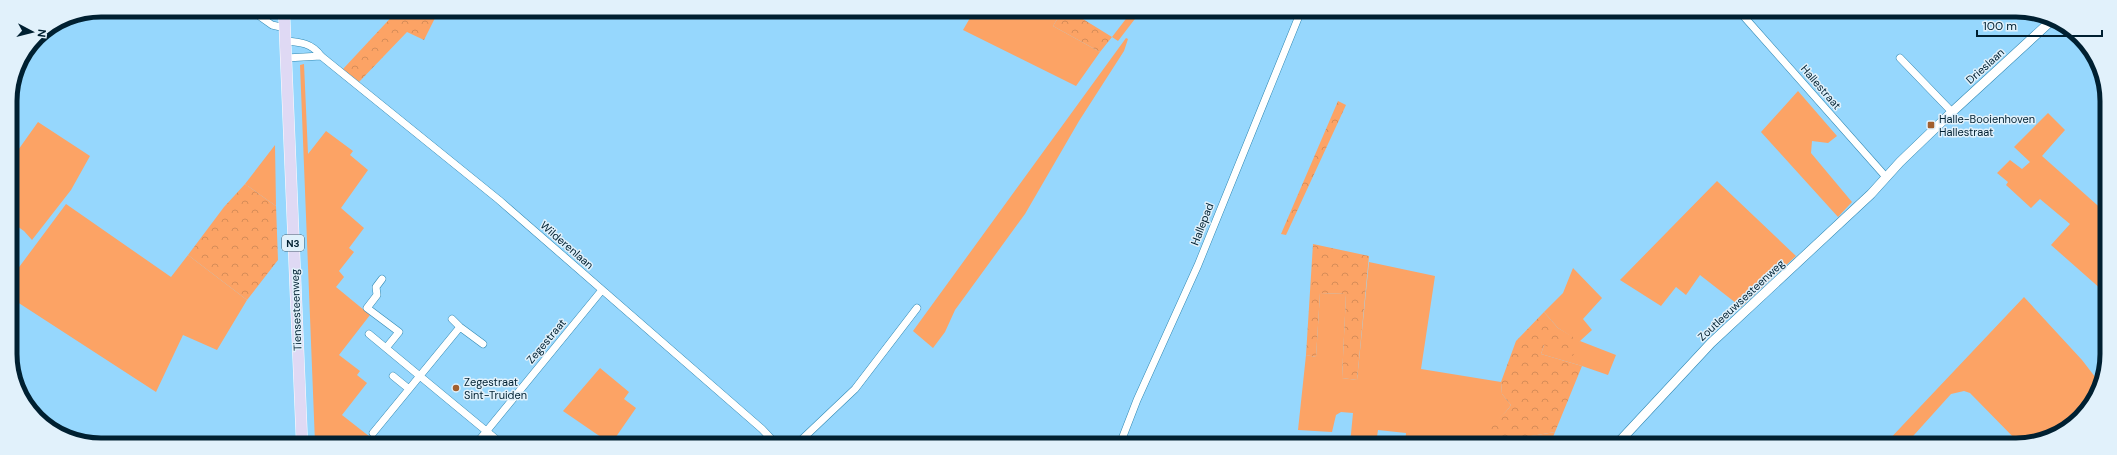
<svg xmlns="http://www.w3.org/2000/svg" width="2117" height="455" font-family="'DM Sans',sans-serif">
  <defs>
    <pattern id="forest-crowns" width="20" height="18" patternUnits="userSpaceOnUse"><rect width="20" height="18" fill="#fca365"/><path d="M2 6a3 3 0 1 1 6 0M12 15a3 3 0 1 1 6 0" fill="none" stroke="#d68c58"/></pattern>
  </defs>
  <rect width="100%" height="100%" fill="#96d7fd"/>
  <path fill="#fca365" d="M974,11H1062L1053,26L1100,52L1076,86L963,30Z
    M1132,11H1141L1118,41L1112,37Z
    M1126,38L1128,39L1124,51L1079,121L1025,214L955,310L945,332L933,348L913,331Z
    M304,64L308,154L326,131L353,151L350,155L368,170L341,208L364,228L349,248L354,252L339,271L344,277L336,287L370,315L339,355L360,371L357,375L367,383L342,415L379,444L315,443L300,65Z
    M1798,91L1837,136L1828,143L1812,141L1811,153L1852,202L1838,217L1761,132Z
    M2048,113L2065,130L2042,156L2105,212V287L2102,290L2051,245L2070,224L2040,199L2031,208L2006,185L2008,182L1997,173L2010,160L2022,169L2030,162L2014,147Z
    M38,122L90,156L71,190L32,240L24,231L11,222V160Z
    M275,145L276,206L245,184Z
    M1717,181L1796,256L1741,307L1700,275L1686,295L1676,287L1661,306L1620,280Z
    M66,204L171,277L188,255L247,300L217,350L183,335L156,392L11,298V278Z
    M1369,262L1435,276L1421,369L1501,382L1502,394L1511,405C1501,420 1488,423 1489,444H1405L1406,433L1378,430L1376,444H1350L1353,413L1341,412L1336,415L1332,432L1298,430L1306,355L1316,357L1320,293L1346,294L1342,378L1357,380Z
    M1573,268L1602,298L1583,319L1592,330L1580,341L1616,355L1608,375L1582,366L1541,354L1544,345L1580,342L1558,328L1544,312L1563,293Z
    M2024,297L2082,360L2099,382L2076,422L2021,445L1970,393L1964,391L1951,394L1905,445H1884Z
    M600,368L629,392L624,399L636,408L611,444L563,411Z
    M1555,432L1550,444H1528L1531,436Z"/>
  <path fill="url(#forest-crowns)" d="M398,10H439L424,40L407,32L359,82L343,69Z
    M1062,11H1070L1112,37L1100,52L1053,26Z
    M1338,101L1346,105L1286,235L1281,234Z
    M245,184L276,206L278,260L247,300L188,255L224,207Z
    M1313,244L1369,256L1357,380L1342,378L1346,294L1320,293L1316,357L1306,355Z
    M1544,312L1558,328L1580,341L1573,356L1544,345L1541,354L1582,366L1555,432L1531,436L1528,444H1489C1487,419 1499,423 1511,405L1502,394L1501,382L1516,341Z"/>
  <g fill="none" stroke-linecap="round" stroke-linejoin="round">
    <defs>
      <path id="minor" d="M251,10L272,25L285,28
        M1739,11L1886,177
        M285,41C300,42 312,43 321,56L499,200L762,429L776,444
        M286,58L321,56
        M1900,58L1952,112
        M382,279L376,287L377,295L367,308L399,332L386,348
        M452,319L460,327L483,344
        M369,334L502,444
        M393,376L409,389
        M373,433L460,327
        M476,444L602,290
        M797,444L855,389L917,308
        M1120,444L1137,400L1198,265L1301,11"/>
      <path id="tertiary" d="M1617,444L1711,343L1871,194L1900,162L1952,112L2051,21"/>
      <path id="primary" d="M284,10L302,443"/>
    </defs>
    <use href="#minor" stroke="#3088b3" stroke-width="8"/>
    <use href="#tertiary" stroke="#3088b3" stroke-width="10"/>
    <use href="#primary" stroke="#fff" stroke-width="12"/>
    <use href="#minor" stroke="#fff" stroke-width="7"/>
    <use href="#tertiary" stroke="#fff" stroke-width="9"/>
    <use href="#primary" stroke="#dfd9f4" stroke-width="11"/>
  </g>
  <g fill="#a25f2e" stroke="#e1f1fb" stroke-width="1.5">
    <rect x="1927" y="121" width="8" height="8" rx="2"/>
    <circle cx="456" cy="388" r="4"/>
  </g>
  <g text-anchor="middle" stroke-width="3" stroke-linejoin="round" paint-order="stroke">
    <rect fill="#e1f1fb" stroke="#445f6e" stroke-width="1" x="282" y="235" width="22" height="16" rx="3"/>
    <g font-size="10" font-weight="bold" fill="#002031">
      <text x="293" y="247">N3</text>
    </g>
    <g font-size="11" fill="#002031" stroke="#e1f1fb">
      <text transform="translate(1985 66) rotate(-42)" y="4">Drieslaan</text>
      <text transform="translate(1821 87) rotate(49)" y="4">Hallestraat</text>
      <text transform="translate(1202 224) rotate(-69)" y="4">Hallepad</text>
      <text transform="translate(567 245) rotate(41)" y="4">Wilderenlaan</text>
      <text transform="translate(1741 300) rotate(-43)" y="4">Zoutleeuwsesteenweg</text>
      <text transform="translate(296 310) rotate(-92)" y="4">Tiensesteenweg</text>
      <text transform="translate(546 341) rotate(-50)" y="4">Zegestraat</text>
    </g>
    <g font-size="11" fill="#002031" stroke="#e1f1fb" text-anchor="start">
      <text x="1939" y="123">Halle-Booienhoven<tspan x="1939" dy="13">Hallestraat</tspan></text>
      <text x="464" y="386">Zegestraat<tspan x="464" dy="13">Sint-Truiden</tspan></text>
    </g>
  </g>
  <path d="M0 0H2117V455H0ZM101 17H2016A84 84 0 0 1 2100 101V354A84 84 0 0 1 2016 438H101A84 84 0 0 1 17 354V101A84 84 0 0 1 101 17Z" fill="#e1f1fb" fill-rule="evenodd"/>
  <path fill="none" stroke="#002031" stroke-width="5" d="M101 17H2016A84 84 0 0 1 2100 101V354A84 84 0 0 1 2016 438H101A84 84 0 0 1 17 354V101A84 84 0 0 1 101 17Z"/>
  <g transform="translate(32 32) rotate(97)" stroke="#e1f1fb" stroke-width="3" paint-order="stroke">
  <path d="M0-3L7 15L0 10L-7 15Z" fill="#002031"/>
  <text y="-6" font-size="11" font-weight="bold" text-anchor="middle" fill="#002031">N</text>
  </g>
  <path d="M1977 30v6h125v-6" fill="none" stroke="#002031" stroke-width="2"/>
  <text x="1983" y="30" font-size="12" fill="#002031" stroke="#e1f1fb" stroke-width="3" paint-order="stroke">100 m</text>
</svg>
